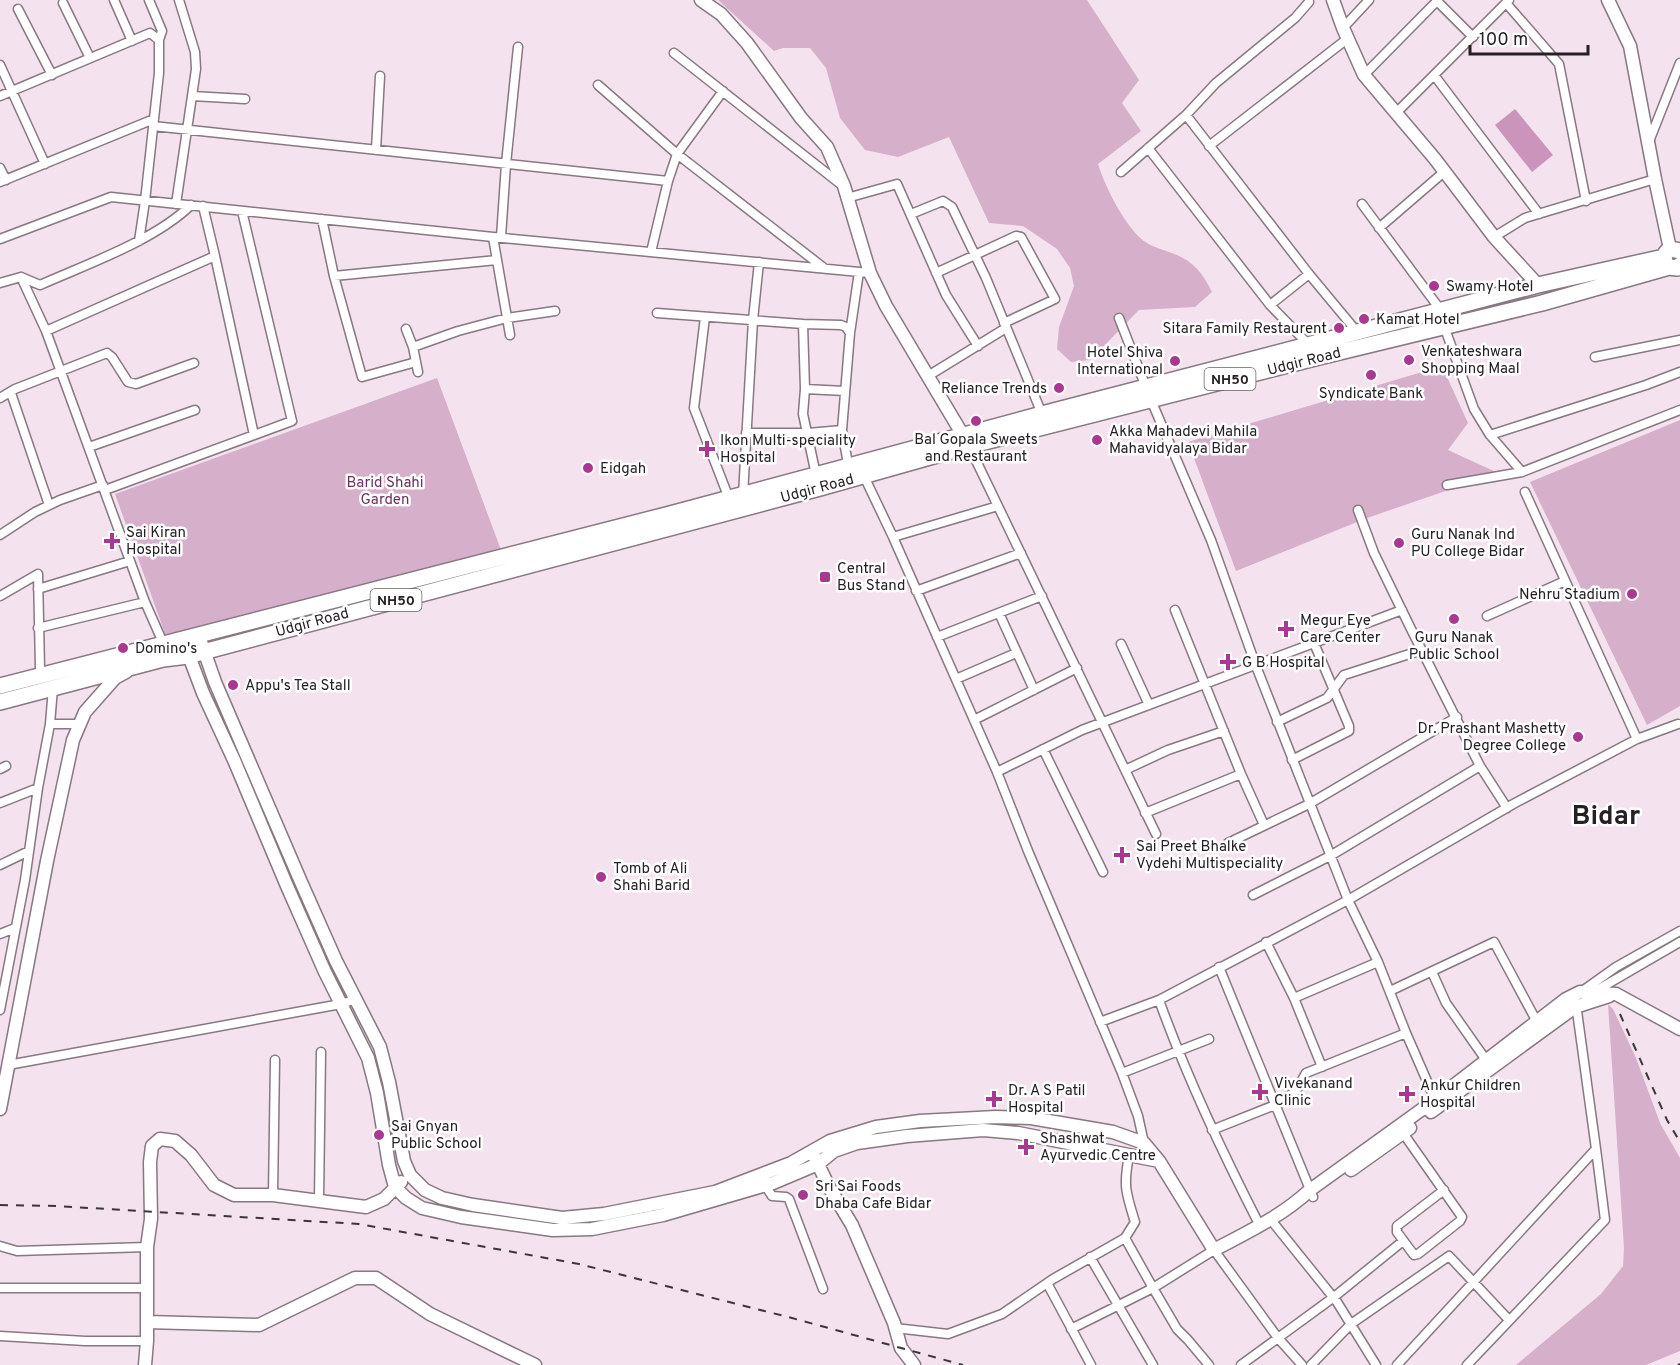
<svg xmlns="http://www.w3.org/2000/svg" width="1680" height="1365" font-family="Overpass,sans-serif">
  <rect width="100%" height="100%" fill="#f4e2ee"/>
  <path fill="#d6b0ca" d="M718,0H1087L1139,80L1122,103L1141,131L1098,164C1105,187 1127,231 1147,243C1153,247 1162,249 1169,252C1191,259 1202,271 1212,292L1195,307L1139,310L1090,360L1071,362L1057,349L1059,327L1074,286L1070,268L1057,249L1023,226L989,223L949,137L898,157L865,150L840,118L826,68L810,48H783L774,51Z
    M1442,366L1468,423L1448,450L1498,473L1367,518L1236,571L1188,442Z
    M437,378L501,550L168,642L115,494Z
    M1680,420V706L1647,725L1530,482Z
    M1608,1004L1613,1009L1636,1058L1660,1123L1680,1158V1351L1646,1365H1516L1601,1294L1623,1266L1624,1248Z"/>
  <path fill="#cb94bb" d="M1515,109L1553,155L1532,172L1495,125Z"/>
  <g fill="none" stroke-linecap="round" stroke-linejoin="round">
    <defs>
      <path id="street" d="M114,0L132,41
        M149,0L162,31L159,40
        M1436,0L1473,37
        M63,3L90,58
        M1506,3L1559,64L1586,201
        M18,9L52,75
        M1343,28L1369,0
        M674,53L843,186
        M0,65L45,164
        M1364,75L1438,0
        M1434,75L1539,214
        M598,85L677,154L824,268
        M0,96L150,33L159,40V73L145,201L139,241
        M192,96L245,99
        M1396,113L1509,0
        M1186,115L1309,274
        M153,126L668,181L651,252
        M1648,144L1680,63
        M1209,146L1347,39
        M1148,148L1270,305L1309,345
        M376,150L380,76
        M0,168L6,180
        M1121,172L1186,115L1216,83L1295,18L1309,2
        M668,181L677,154L723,91
        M0,182L154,119
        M847,198L897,184L946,295L978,346
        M176,204L196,69L195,52L179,0
        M1362,204L1451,324
        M203,206L215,256
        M911,214L943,201L952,207L986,278L1042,414
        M322,219L334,276L362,377L416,362
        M1379,228L1444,172
        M493,237L510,335
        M501,237L506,164L518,47
        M1494,237L1525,218L1655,179
        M0,239L111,197L493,237L870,273
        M936,273L1016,236L1021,237L1055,299L1004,323
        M334,276L497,260
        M21,277L46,331L145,602L164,645
        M0,283L21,277L40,285C87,264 154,241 191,205
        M1270,305L1309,274L1358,333
        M657,313L803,324L805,389L803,414L816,475
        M705,317L694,408L730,501
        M1119,318L1151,400L1211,540L1256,666L1348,900L1378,962L1406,1033L1437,1104
        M803,324L841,325L846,327L850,333
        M1444,326L1474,409L1490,435L1522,472
        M406,329L413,347L418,372
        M46,331L215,256L254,435
        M413,347L458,331L507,318L555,311
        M1595,357L1680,340
        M928,376L1006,328
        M805,389L845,391
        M11,393L49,505
        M0,398L15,389L107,353L112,357L128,382L136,384L194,363
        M746,433H808L842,430
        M1490,435L1646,385L1680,372
        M969,446L1156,834
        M89,447L195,410
        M849,470L842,430L850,333L859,272
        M862,472L893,537L997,772L1028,851L1122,1073L1138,1116L1144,1143
        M1447,485L1522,472L1680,410
        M105,490L292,421L242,211
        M1525,492L1637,739
        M743,495L753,320L759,262
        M1358,510L1374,553L1411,629L1480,766L1507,808
        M0,535L35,512L60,500L103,485
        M893,537L998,506
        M38,589L130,561
        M916,591L1021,553
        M0,596L38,574L40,669L38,679
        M1175,610L1241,774L1264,825
        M999,613L1034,690
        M1487,616L1565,581
        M38,628L145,602
        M937,637L1042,596
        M1121,644L1149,705
        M956,679L1016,653
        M974,720L1077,668
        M1277,722L1327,698L1344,675L1422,650
        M50,724L53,688
        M1043,749L1103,872
        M1292,760L1349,731V726L1314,643
        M0,769L6,766
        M1125,770L1168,750L1224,731
        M997,772L1082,730L1402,610
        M0,803L38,788
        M1145,813L1241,774
        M1228,843L1309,804L1457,717
        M0,865L29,851
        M1253,895L1330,856L1480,766
        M0,934L15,928
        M1266,942L1294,998L1378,962
        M1219,967L1313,1197
        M1432,972L1446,1003L1486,1060
        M1390,991L1494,942L1537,1022
        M1581,992L1616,967L1680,931
        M1592,993L1680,942
        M1294,998L1322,1067
        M0,1010L25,880L38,788L50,724H79
        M1100,1022L1159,1000
        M8,1065L341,1004L357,999
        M1122,1073L1209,1039
        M1212,1130L1275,1105L1296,1091L1306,1073L1406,1033
        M1403,1133L1462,1217L1460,1221L1418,1254L1414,1255L1397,1232V1226L1444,1190
        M765,1185L772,1196L786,1197L789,1199L823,1289
        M273,1195L275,1060
        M319,1200L321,1052
        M1271,1220L1337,1302L1376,1365
        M1260,1226C1222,1152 1187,1078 1159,1000L1348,900L1515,803L1637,739L1678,724
        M0,1246L17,1251L147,1247
        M1090,1257L1153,1365
        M1047,1283L1091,1365
        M0,1288H147
        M895,1328L948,1334L1002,1314L1053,1279L1125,1238L1135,1222C1126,1193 1123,1186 1129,1156
        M1071,1329L1153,1288L1125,1238
        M0,1336L85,1341H147
        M1209,1365L1188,1340L1177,1329L1153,1288L1214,1250L1278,1338L1302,1365
        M1241,1365L1334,1297L1403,1241
        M1311,1365L1351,1324L1449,1256L1509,1320
        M1397,1365L1596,1149L1576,1004
        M1467,1365L1605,1220L1596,1149"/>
      <path id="secondary" d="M701,0L721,14L747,43L801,118L827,147L844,186L870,273L886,306L967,442
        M1333,0L1343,28L1364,75L1435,159L1494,237L1538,285
        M1608,0L1630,46L1655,179L1670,249
        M199,636L215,682L301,882L336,961L380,1047L389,1082L404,1161L410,1175L425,1190L442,1198L473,1205L562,1218L604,1214L715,1192L791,1163L830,1141L876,1127L920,1121L996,1117L1031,1118L1113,1132L1144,1143L1159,1161L1214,1250C1248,1232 1282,1216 1310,1190L1435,1100L1566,999L1580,992L1616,994L1680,1029
        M183,640L203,693L234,760L287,886L325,972L368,1058L377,1093L389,1165L395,1187L406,1198L422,1208L461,1217L553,1230L592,1229L663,1215L773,1183L818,1164L834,1151L857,1143L907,1136L983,1130L1018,1133L1159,1161
        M0,1109L47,861L73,740L85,712L115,678L126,672
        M1431,1112L1575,1007L1609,996
        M815,1158L829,1187L852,1225L894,1323L901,1348L914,1365
        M1351,1170L1410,1128
        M147,1322L259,1325L355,1278H376L430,1314L535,1365
        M145,1365L147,1341V1247L151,1219L150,1162L152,1146L160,1139L175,1141L191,1155L214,1185L234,1195H273L366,1207L384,1199L401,1182"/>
      <path id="highway" d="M1680,251L1670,249C1663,254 1662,260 1669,267L1677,268L1680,265
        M0,686L670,514L1042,414L1538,285L1664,257
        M0,702L163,659L188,656L820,488L969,446L1319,357L1542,303L1669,267"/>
    </defs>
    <use href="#street" stroke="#877882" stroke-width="11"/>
    <use href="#secondary" stroke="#877882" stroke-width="15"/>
    <use href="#highway" stroke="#877882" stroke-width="18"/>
    <use href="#street" stroke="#fff" stroke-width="8"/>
    <use href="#secondary" stroke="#fff" stroke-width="12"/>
    <use href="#highway" stroke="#fff" stroke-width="15"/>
    <path stroke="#3c353a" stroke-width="2" stroke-dasharray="8 8" stroke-linecap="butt" d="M1620,1014L1667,1120L1680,1142
      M0,1205L56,1206L359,1224L579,1264L792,1318L963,1365
      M1678,1365L1680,1364"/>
  </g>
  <g fill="#aa3792" stroke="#fff" stroke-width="2">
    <circle cx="1434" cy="286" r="6"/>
    <circle cx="1364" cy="319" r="6"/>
    <circle cx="1339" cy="328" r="6"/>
    <circle cx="1409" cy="360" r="6"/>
    <circle cx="1175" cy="361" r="6"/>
    <circle cx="1371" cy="375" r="6"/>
    <circle cx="1059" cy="388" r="6"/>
    <circle cx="976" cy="421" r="6"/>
    <circle cx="1097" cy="440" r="6"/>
    <path d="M704 440h6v6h6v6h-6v6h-6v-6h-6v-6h6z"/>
    <circle cx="588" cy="468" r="6"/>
    <path d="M109 532h6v6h6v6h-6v6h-6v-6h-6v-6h6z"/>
    <circle cx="1399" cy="543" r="6"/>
    <rect x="819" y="571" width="12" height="12" rx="3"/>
    <circle cx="1632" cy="594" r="6"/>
    <circle cx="1454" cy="619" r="6"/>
    <path d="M1283 620h6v6h6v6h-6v6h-6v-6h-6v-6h6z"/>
    <circle cx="123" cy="648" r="6"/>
    <path d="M1225 653h6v6h6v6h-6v6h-6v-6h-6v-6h6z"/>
    <circle cx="233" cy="685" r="6"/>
    <circle cx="1578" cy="737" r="6"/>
    <path d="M1119 846h6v6h6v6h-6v6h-6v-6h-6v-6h6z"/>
    <circle cx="601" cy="877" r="6"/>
    <path d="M1257 1083h6v6h6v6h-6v6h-6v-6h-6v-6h6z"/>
    <path d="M1404 1085h6v6h6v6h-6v6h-6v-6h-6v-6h6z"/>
    <path d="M991 1090h6v6h6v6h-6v6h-6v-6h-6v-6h6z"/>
    <circle cx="379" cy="1135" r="6"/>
    <path d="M1023 1138h6v6h6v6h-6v6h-6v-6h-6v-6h6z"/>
    <circle cx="803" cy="1195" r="6"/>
  </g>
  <g text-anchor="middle" stroke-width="5" stroke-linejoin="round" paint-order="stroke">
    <g fill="#fff" stroke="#676366" stroke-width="1.5">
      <rect x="1204.5" y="368" width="51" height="22" rx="4.5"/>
      <rect x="370.5" y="589" width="51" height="22" rx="4.5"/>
    </g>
    <g font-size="14" font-weight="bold" fill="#262024">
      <text x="1230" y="384">NH50</text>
      <text x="396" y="605">NH50</text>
    </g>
    <g font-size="15" fill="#262024" stroke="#fff" text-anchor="start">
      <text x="1446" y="291">Swamy Hotel</text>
      <text x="1376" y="324">Kamat Hotel</text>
      <text x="1327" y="333" text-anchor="end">Sitara Family Restaurent</text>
      <text x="1421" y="356">Venkateshwara<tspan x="1421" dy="17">Shopping Maal</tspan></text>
      <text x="1163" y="357" text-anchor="end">Hotel Shiva<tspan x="1163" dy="17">International</tspan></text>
      <text x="1047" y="393" text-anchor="end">Reliance Trends</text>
      <text x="1371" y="398" text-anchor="middle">Syndicate Bank</text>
      <text x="1109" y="436">Akka Mahadevi Mahila<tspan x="1109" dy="17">Mahavidyalaya Bidar</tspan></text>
      <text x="976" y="444" text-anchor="middle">Bal Gopala Sweets<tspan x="976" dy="17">and Restaurant</tspan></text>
      <text x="720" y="445">Ikon Multi-speciality<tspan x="720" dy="17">Hospital</tspan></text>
      <text x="600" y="473">Eidgah</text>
      <text x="126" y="537">Sai Kiran<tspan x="126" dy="17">Hospital</tspan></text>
      <text x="1411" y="539">Guru Nanak Ind<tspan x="1411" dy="17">PU College Bidar</tspan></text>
      <text x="837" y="573">Central<tspan x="837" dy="17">Bus Stand</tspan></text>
      <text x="1620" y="599" text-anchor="end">Nehru Stadium</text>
      <text x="1300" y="625">Megur Eye<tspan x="1300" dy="17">Care Center</tspan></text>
      <text x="1454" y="642" text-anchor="middle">Guru Nanak<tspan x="1454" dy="17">Public School</tspan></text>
      <text x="135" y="653">Domino's</text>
      <text x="1242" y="667">G B Hospital</text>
      <text x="245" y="690">Appu's Tea Stall</text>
      <text x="1566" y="733" text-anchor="end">Dr. Prashant Mashetty<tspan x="1566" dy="17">Degree College</tspan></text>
      <text x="1136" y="851">Sai Preet Bhalke<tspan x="1136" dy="17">Vydehi Multispeciality</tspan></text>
      <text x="613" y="873">Tomb of Ali<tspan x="613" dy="17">Shahi Barid</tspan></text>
      <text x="1274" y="1088">Vivekanand<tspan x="1274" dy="17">Clinic</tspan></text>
      <text x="1420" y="1090">Ankur Children<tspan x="1420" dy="17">Hospital</tspan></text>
      <text x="1008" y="1095">Dr. A S Patil<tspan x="1008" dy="17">Hospital</tspan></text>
      <text x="391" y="1131">Sai Gnyan<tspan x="391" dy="17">Public School</tspan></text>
      <text x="1040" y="1143">Shashwat<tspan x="1040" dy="17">Ayurvedic Centre</tspan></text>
      <text x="815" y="1191">Sri Sai Foods<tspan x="815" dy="17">Dhaba Cafe Bidar</tspan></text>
    </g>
    <g font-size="15" fill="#262024" stroke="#fff">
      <text transform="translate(1304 361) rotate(-14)" y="5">Udgir Road</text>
      <text transform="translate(817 488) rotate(-15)" y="5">Udgir Road</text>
      <text transform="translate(312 622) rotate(-15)" y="5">Udgir Road</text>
    </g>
    <g font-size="15" fill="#702d60" stroke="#fff">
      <text x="385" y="487">Barid Shahi<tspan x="385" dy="17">Garden</tspan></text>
    </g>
    <g font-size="27" font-weight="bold" fill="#262024" stroke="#fff">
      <text x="1606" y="824">Bidar</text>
    </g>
  </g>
  <path d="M1470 45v9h118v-9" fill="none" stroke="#262024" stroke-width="3"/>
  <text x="1479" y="45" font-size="18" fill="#262024" stroke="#ffffff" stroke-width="4.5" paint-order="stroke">100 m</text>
</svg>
